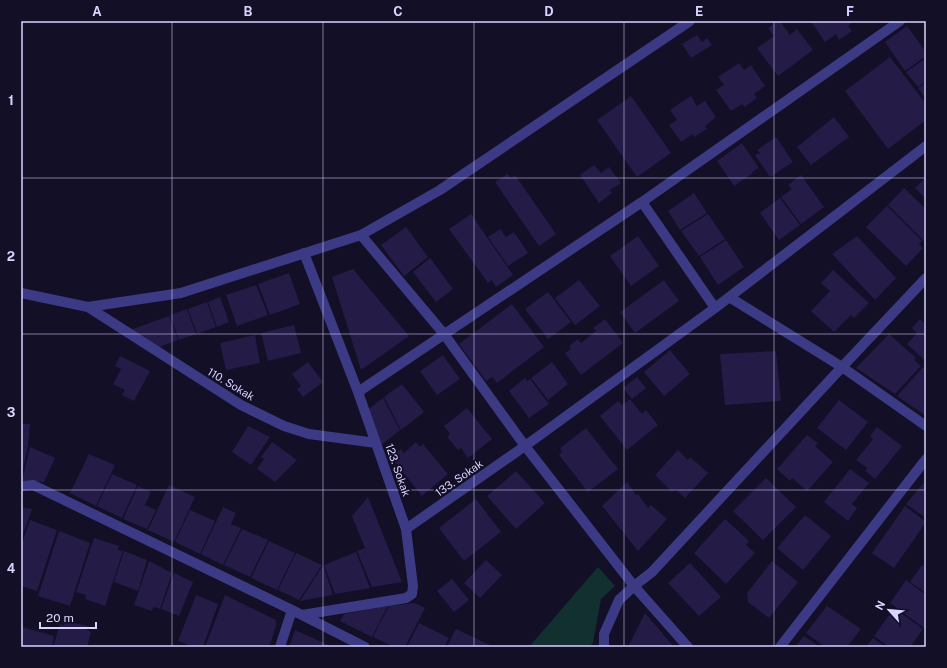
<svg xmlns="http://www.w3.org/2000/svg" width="947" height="668" font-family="'Public Sans',sans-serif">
  <rect width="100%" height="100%" fill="#130f26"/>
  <path fill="#12302f" d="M598,567L615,586L601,599L593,643L589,647H529Z"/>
  <path fill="#241b47" d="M778,21H780L790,35L797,29L813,50L778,76L757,48L774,36L768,28Z
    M815,21H854L848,26L852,31L839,40L836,34L825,42L812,23Z
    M907,26L926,52V56L905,71L885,42Z
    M697,35L702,42L707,38L712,45L691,58L682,44Z
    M890,57L926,104V120L888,149L845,91Z
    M926,58V81L918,87L906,72Z
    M739,63L744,70L751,65L765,86L754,94L757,98L745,107L742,104L731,111L716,90L724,85L718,77Z
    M926,82V99L918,88Z
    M631,96L671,153L637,177L597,120Z
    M691,96L697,106L705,101L716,117L705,126L707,129L694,137L693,134L681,142L669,125L677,120L670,110Z
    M834,117L849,137L811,165L797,147Z
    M776,137L793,162L770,177L755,155L760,153L757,150Z
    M742,143L759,168L752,172L753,173L734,186L717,161Z
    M594,165L601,173L609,167L621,183L610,190L612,193L599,203L580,175Z
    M508,174L511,178L515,175L556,234L539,246L495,182Z
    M801,175L824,207L801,224L781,197L792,189L788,185Z
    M926,177V199L915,188Z
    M904,188L926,209V243L888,205Z
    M694,193L707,213L680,230L668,211Z
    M780,198L800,225L779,240L760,213Z
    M887,206L922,241L919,244L923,248L906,266L866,227Z
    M471,214L513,275L496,287L492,280L488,283L449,229Z
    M708,214L725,239L699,256L681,231Z
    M406,227L428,257L404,276L381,245Z
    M500,229L506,237L514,232L528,253L508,266L488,237Z
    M638,236L659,266L631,286L610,256Z
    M857,236L896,278L875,300L832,254Z
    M726,240L744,267L718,285L700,257Z
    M430,258L453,289L436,302L413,272Z
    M353,269L409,336L361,370L332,277Z
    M833,270L869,303L854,318L851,315L834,332L811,311L830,291L821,283Z
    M289,273L300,304L270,315L258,284Z
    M579,280L600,306L575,325L555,298Z
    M664,280L679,301L635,333L620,312Z
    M256,285L268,315L237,326L226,295Z
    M548,292L571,322L548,339L525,309Z
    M220,297L229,322L217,327L208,302Z
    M207,302L216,327L197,334L188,309Z
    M512,304L544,347L497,383L492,377L486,381L459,344Z
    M187,309L196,334L179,340L170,315Z
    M169,316L178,340L154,349L127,331Z
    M605,319L623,343L581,375L565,353L571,349L569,346L578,339L581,343L596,331L593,328Z
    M920,319L926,324V357L924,360L907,344L917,333L912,328Z
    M294,325L301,353L268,361L261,333Z
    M889,334L916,358L914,360L921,366L895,394L856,368Z
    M255,335L260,363L226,370L220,343Z
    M670,350L690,374L664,396L644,372Z
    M776,351L781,401L725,405L720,354Z
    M443,355L460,379L437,395L420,371Z
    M120,356L150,371L134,401L122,395L125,390L113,384L121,369L115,366Z
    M308,362L323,382L303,397L297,389L301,386L292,374Z
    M552,362L568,384L548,400L531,378Z
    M923,367L926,370V414L925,415L897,396Z
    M637,377L646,388L632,399L623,388Z
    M525,378L527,381L530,379L549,404L529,418L509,391Z
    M402,384L424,412L401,430L384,397Z
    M383,398L400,430L380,446L366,411Z
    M630,399L642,414L646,410L658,425L627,450L600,416L618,401L622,405Z
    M839,400L868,422L846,450L817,428Z
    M467,408L492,439L468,458L461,448L458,450L447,437L450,434L444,426Z
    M21,424H30L28,446L22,474Z
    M248,426L270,437L251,465L232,452Z
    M877,427L902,446L875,479L865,471L867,468L856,460L873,439L870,436Z
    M586,428L618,469L588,492L559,455L562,452L560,448Z
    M807,435L818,443L815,446L833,462L807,491L792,478L790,481L777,469Z
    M272,442L297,460L275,482L257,469L264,459L261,457Z
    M416,442L420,447L423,444L448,474L422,496L391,457L401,449L404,453Z
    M30,447L55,458L44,482L22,480Z
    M678,450L688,460L690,457L708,473L685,498L675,489L672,492L655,475Z
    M89,454L115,465L96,506L70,493Z
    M850,469L869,483L852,504L857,508L848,521L824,502Z
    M516,471L545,503L516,529L487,496Z
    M112,474L137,485L122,518L97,506Z
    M766,478L796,507L763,540L733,511Z
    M926,480V518L906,504Z
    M627,482L636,495L638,494L648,508L651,505L667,519L638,551L602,506Z
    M169,485L195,497L174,542L148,530Z
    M138,486L151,492L145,505L156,510L147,529L123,519Z
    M368,497L402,582L372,587L357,551L365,548L352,516Z
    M476,499L501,532L464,561L439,528Z
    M905,506L926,522L894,568L872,553Z
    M21,507L32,509L21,540Z
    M223,507L236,513L231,524L241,528L223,565L201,554Z
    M190,510L215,521L200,554L175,542Z
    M805,515L831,536L803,570L777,548Z
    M725,519L749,541L746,545L755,553L726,584L694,553Z
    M30,520L57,530L37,591L21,586V546Z
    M242,529L268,540L250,577L224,565Z
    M59,531L90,543L70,606L38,596Z
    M94,538L119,546L118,550L123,551L105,606L85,599L86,595L76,592Z
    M269,541L295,553L277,590L251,578Z
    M124,551L147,560L138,591L114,582Z
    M356,552L370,588L335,594L324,565Z
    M296,553L322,565L299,600L278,590Z
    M486,560L502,575L480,598L464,583Z
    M149,561L172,573L160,609L154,607L152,611L134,605Z
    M772,561L798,582L769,618L748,602L747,593Z
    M690,563L721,597L699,616L668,583Z
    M323,565L333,595L300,601Z
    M922,565L926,568V593L910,582Z
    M174,573L193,582L179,616L161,609Z
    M452,579L469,600L454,612L437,591Z
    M906,580L926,595V625L924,628L890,603Z
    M196,595L218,604L203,647H194L178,641Z
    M225,595L276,620V626L269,647H205Z
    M415,603L425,608L405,647H394L373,637L389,606Z
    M388,606L372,637L340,621L344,614Z
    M827,606L861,629L847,647H825L806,633Z
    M894,608L923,629L910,647H889L874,636Z
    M645,613L674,647H628Z
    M66,621L88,626L87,630L91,632L87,647H53L60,624L64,625Z
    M419,623L449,638L444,647H407Z
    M22,627L54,636L52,647H21V633Z
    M456,629L490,645V647H447Z
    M295,630L333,647H289Z
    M804,636L820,647H795Z
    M873,638L886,647H866Z"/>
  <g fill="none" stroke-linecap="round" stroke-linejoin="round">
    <path stroke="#3d3a85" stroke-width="10" d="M642,202L715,308
      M361,235L444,334L525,446L634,586L688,647
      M21,293L88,307L181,293L361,235L440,190L690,21
      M729,297L842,367L926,426
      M88,307L241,405L284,426L309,434L376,443
      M358,392L642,202L900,21
      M21,486L33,485L292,610L365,647
      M406,529L525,446L715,308L926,146
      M302,615L406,598L412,594L413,586L406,529L358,392L304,253
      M280,647L292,610
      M604,647V634L619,600L634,586L652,572L842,367L926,278
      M780,647L926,459"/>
  </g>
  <path fill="none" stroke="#d9d4ff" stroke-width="1" stroke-opacity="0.55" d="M172,21V647M323,21V647M474,21V647M624,21V647M774,21V647M21,178H926M21,334H926M21,490H926"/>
  <g text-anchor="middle" stroke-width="4" stroke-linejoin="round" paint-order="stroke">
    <g font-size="11" fill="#d9d4ff" stroke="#130f26">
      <text transform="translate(231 384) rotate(31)" y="4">110. Sokak</text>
      <text transform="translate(398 470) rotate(71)" y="4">123. Sokak</text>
      <text transform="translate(459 478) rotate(-35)" y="4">133. Sokak</text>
    </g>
  </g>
  <rect width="947" height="668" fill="none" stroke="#130f26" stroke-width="44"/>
  <g transform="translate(889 610) rotate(297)" stroke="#130f26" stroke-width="3" paint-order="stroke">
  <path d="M0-3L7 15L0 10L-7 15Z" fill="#d9d4ff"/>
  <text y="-6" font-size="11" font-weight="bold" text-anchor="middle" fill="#d9d4ff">N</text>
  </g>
  <path d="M40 622v6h56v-6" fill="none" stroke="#d9d4ff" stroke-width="2"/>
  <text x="46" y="622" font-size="12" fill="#d9d4ff" stroke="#130f26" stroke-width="3" paint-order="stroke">20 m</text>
  <rect x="22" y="22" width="903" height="624" fill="none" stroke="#d9d4ff" stroke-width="1.5"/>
  <g font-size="13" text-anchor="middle" font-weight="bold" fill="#d9d4ff">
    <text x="97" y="16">A</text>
    <text x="248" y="16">B</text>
    <text x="398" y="16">C</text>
    <text x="549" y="16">D</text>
    <text x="699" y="16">E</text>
    <text x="850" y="16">F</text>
    <text x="11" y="105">1</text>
    <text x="11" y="261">2</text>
    <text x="11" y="417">3</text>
    <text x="11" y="573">4</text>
  </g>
</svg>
